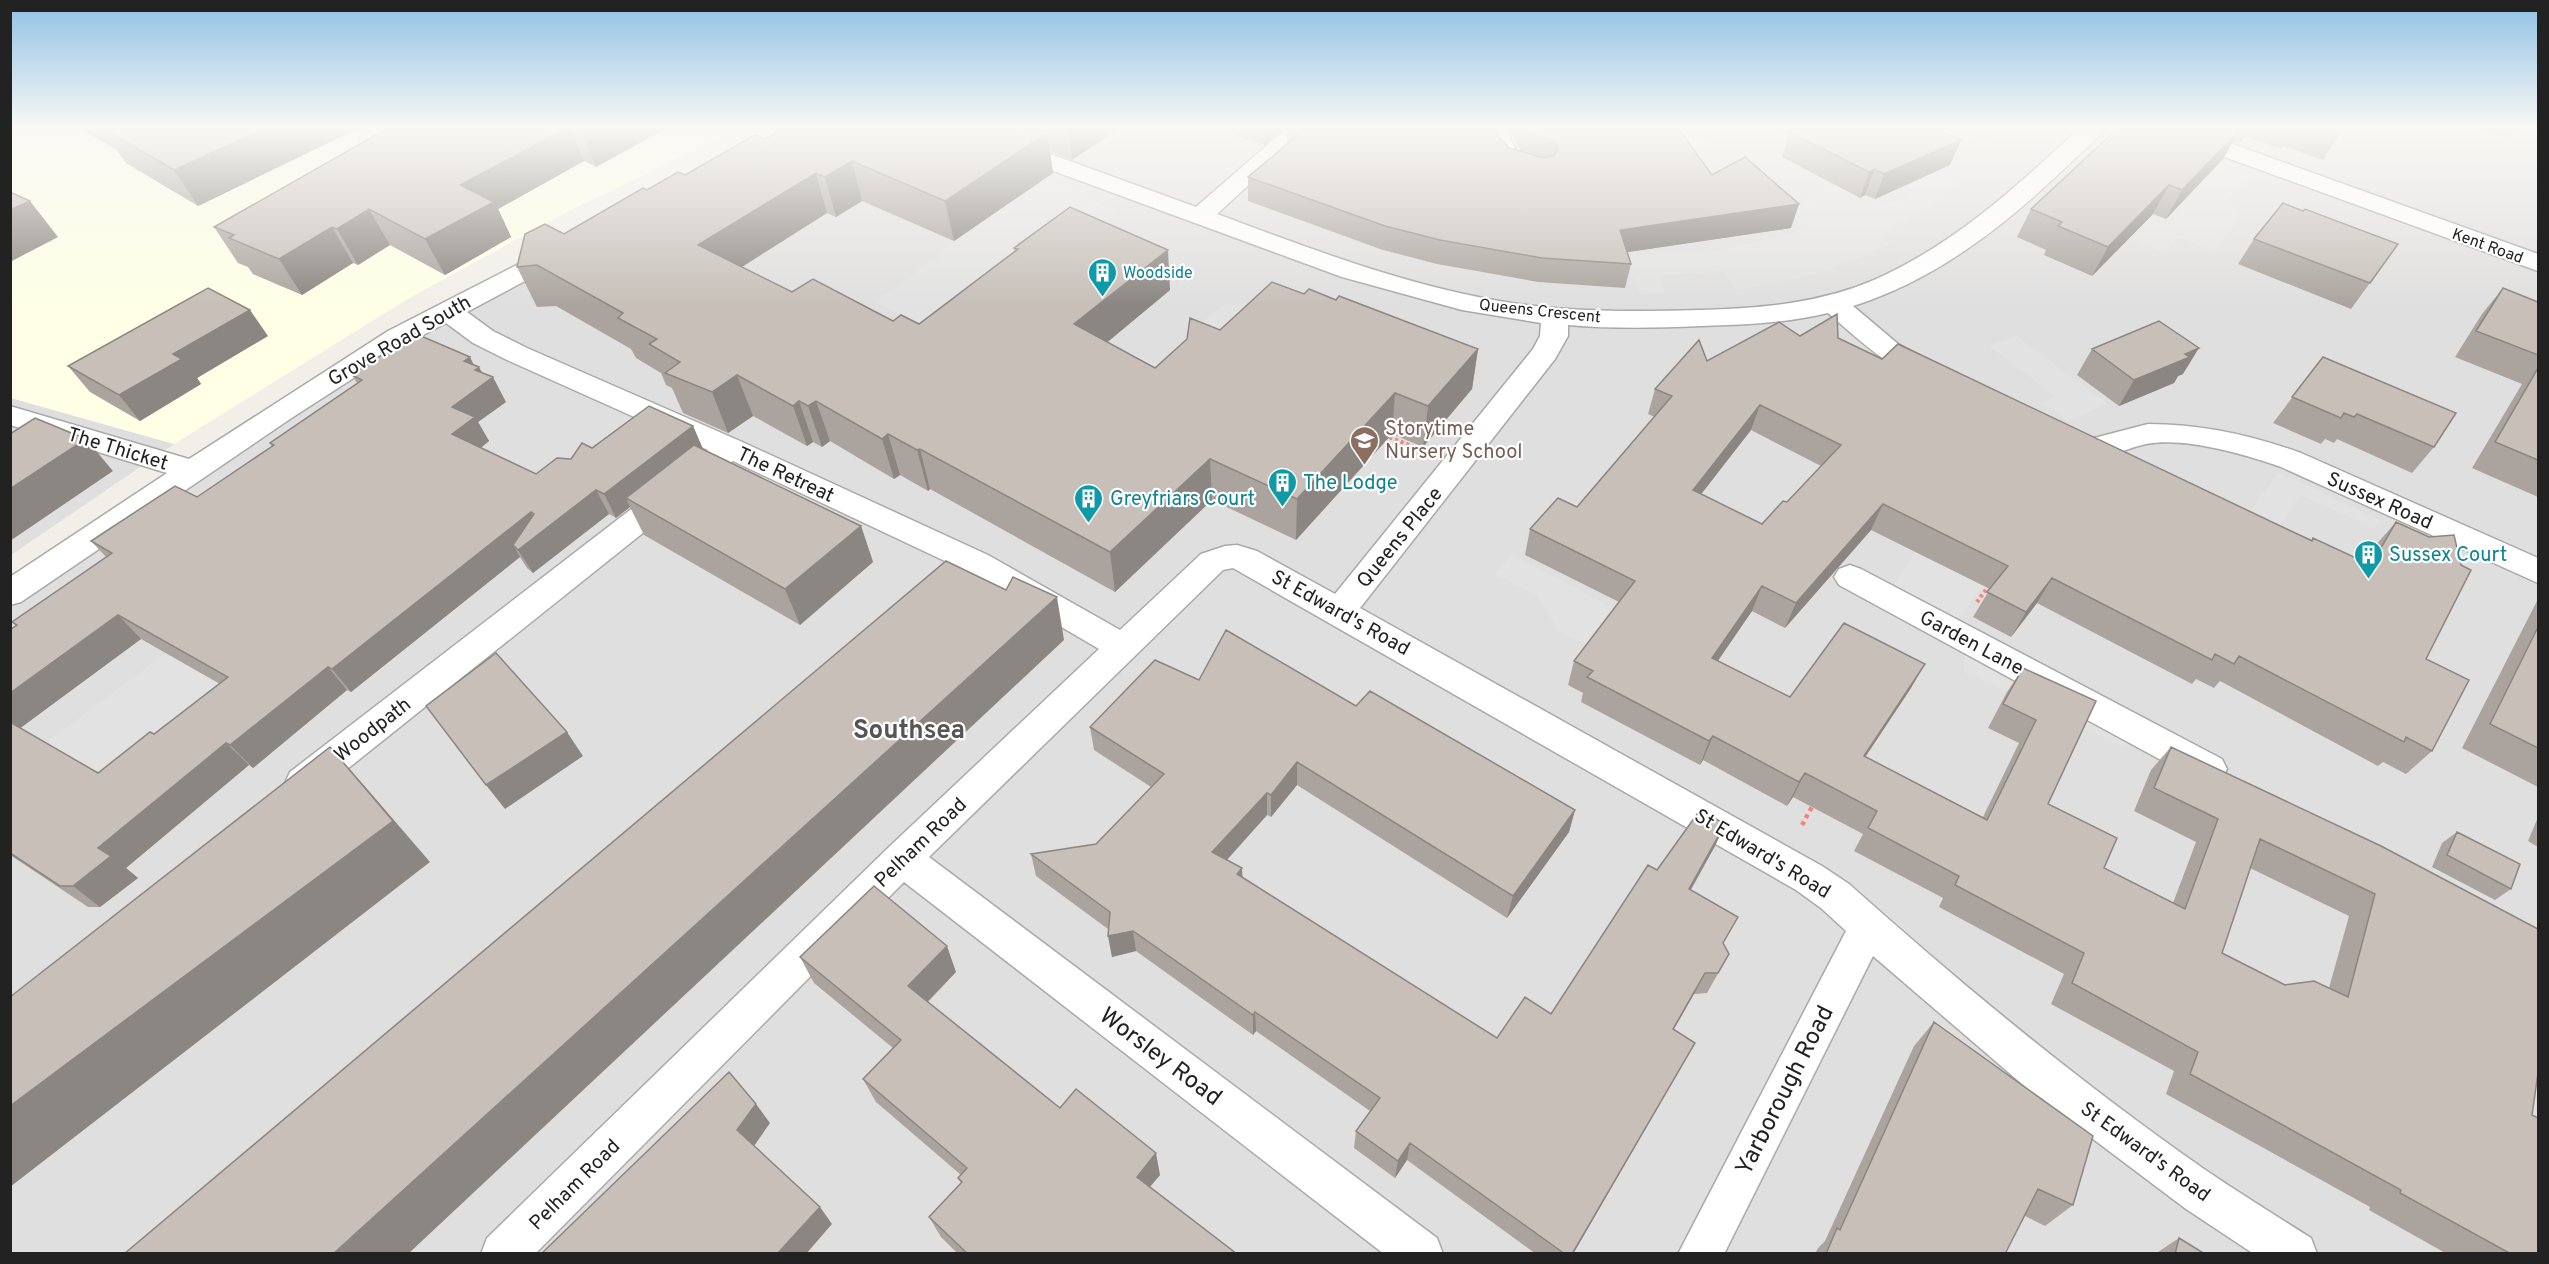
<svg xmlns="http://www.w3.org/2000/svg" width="2549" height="1264" font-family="Overpass,sans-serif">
  <rect width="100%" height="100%" fill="#f2efe9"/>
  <path fill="#e0dfdf" d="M829,128H2538V1253H11L10,607L124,526L382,354L465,307Z
    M11,398L174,444L11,555Z"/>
  <path fill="#feffe5" d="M10,128H741L569,211L406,300L174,444L11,398Z"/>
  <path fill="#e2e2e2" d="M1677,128L1715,145L1712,160L1699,162Z
    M2163,144L2250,176L2225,203L2234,206V212L2241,219L2213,251L2178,238L2163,253L2104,229Z
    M1930,168L1962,183L1880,237L1891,245L1828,270L1801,278L1737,290L1723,271L1660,276L1664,293L1640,294L1625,255L1701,253L1784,236L1808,227L1787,213L1837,186L1860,197L1865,195L1885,204L1890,201L1894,203L1910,195L1906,192L1911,188L1903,185Z
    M1054,185L1116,210L1017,286L1124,359L1131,353L1198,381L1018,369L874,302L942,254L939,252L1031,188Z
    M1245,302L1250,309L1222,371L1172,350L1220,306Z
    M2017,336L2058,367L2108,404L2067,421L2043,403L2056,397L1989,346Z
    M2278,472L2379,519L2374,528L2300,495L2259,557L2239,527Z
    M1915,552L1983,586L1950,630L1887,597Z
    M1512,555L1623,613L1595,649L1558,631L1544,605L1533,594L1495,574Z
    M1964,638L2132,728L2124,747L1964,672Z
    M166,653L221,684L152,738L87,782L40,747Z"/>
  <path fill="#abd2de" d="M1932,128H1994V131L1983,139C1969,133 1960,130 1946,137Z"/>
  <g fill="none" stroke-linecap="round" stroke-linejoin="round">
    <defs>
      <path id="minor" d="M946,128H979L1196,207L1287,128H1311L1217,214C1309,248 1401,284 1499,301C1565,312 1632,312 1700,310C1760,308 1818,304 1874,280C1955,244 2016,187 2080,128H2104C2096,142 2078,155 2066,167C2004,226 1936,280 1853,306L1898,344L1939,366L1943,372L1939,378C1906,387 1852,333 1828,313C1786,323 1744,325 1701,326C1656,328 1612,329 1568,325V336L1555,359L1360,608L1822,866L1849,884C1962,985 2079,1082 2204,1169C2239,1193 2275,1215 2311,1238L2317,1254H2254L2186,1209L2036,1096L1873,956L1724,1254H1678L1846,931L1821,908L1796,890L1233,568L1223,570L929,857L1437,1238L1443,1254H1384L904,882L535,1254H481L487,1238L889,847L1099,649L966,571L733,461L316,794L303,798L290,794L285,783L290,772L708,450L507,360L473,343L446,323L408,343L293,417L21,602L10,605V577L167,473L10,425V406L189,459L388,331L550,248L559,245L568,248L572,253L568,258L467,312L493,331L527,348L740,441L988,555L1120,630L1201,554L1225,546L1237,545L1257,551L1335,594L1533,349L1540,336L1541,323L1462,310L1342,277L950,133Z
        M1481,128H1505L1519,156L1535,164L1539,169L1535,174C1507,181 1499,160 1489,139C1487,135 1483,132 1481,128Z
        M2155,128H2188L2538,254V271L2159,133Z
        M2148,424C2202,424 2251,435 2301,453L2538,558V583L2281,467C2243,454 2185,437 2146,444C2127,448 2107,459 2088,458C2076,457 2058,450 2052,440L2057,433L2067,430L2089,438L2098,437Z
        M1850,565L1861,569L2222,759L2227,769L2222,779L2209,784L2196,779L1839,585L1834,577L1839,569Z"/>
    </defs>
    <use href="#minor" stroke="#a9a9a9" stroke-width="3"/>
    <path stroke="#f88374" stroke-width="4" stroke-dasharray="3 3" stroke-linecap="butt" d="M1384,435L1419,449
      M1977,602L1990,584"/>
    <path stroke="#f88374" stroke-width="4.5" stroke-dasharray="4 4" stroke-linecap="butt" d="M1802,825L1814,803"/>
    <use href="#minor" fill="#fff" fill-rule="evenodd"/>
  </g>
  <path fill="#aba49e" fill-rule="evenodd" d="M79,128H359L198,206L126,163L117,150Z
    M387,128H667L596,167L584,161L498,209L511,237L445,275L390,245L358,265L353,263L302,295L253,274L248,267L238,263L214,227Z
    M785,128H1119L1072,160L1050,151L1053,173L954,241L862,201L836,217L827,213L742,267L792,292L893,321L919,324L1015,252L1014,248L1170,290L1107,342L1155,368L1220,330L1304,294L1336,300L1478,349L1472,389L1423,447L1392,434L1296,540L1212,500L1115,592L930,489L928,491L900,475L894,479L830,441L822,447L813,442L807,446L753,416L728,433L683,413L672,388L666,385L661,373L636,358L631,349L556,306L537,307L517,267L564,234L647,190L685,175L765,139Z
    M1229,128H1285L1264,145L1229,133Z
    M1509,128H1678L1712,175L1791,228L1627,252L1631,264L1625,288L1538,282L1437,264L1383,250L1248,201V177L1287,144L1288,129L1498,136L1509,148L1521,151Z
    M1772,128H1933L1950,165L1875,199L1865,195L1860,198L1782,157L1788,136Z
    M2118,128H2342L2341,132L2323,160L2284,146L2281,149L2245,136L2238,143L2233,142L2223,159L2166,219L2153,214L2092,276L2044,255L2046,250L2017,237L2031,209Z
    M2471,128H2516L2510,137Z
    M2254,239L2398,244L2351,309L2238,264Z
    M2503,288L2538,302V497L2472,468L2522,384L2455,357L2482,314Z
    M268,336L197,378L201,384L140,421L90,392L68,366Z
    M1800,336L1838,338L1882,359L2365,562L2374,547L2396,522L2426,659L2432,751L2406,774L2383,762L2378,766L2220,681L2214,688L2196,679L2192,684L2037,603L2011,637L1973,617L1990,589L1871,530L1785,628L1752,611L1718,661L1790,697L1911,688L1865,757L1983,817L2019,743L1988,728L2007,692L2023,668L2096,701L2048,804L2104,868L2173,903L2196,842L2134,811L2151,770L2171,747L2381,846L2532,1115L2538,1254H2447L2369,1210L2370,1207L2166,1094L2174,1071L2051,1004L2064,974L1939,907L1943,898L1854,851L1863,834L1793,797L1787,806L1703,760L1700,765L1581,702L1583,693L1568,685L1574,661L1619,602L1525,555L1530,529L1577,507L1655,417L1648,414L1655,389L1707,361ZM1751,430L1821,466L1787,502L1762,524L1701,494ZM2250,868L2349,916L2329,988L2285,985L2222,953Z
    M2092,349L2183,374L2178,376L2174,383L2119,406L2077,375Z
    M2323,357L2434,447L2412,473L2337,439L2334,443L2325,439L2321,444L2273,423Z
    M474,365L482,373L506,402L478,422L489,441L481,448L536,474L571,459L592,448L693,426L703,450L861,526L873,562L800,625L644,535L630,507L616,518L609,514L533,573L527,568L520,557L351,692L347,690L253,768L249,765L126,868L138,878L100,907H88L10,855V630L16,626L12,622L106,557L91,541L197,497L272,447L270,443L357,383L352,375ZM141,639L220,684L154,734L98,773L20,728Z
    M2538,599V787L2462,748Z
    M1199,680L1356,706L1575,810L1569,832L1507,918L1297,785L1271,817L1267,815L1227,860L1243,877L1497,1038L1551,1014L1657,870L1725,824L1715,846L1691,890L1724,944L1729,954L1707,993L1694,994L1674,1029L1684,1062L1573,1254H1536L1407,1160L1395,1178L1354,1148L1356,1131L1370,1111L1256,1031L1253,1035L1136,951L1112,957L1108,929L1036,876L1031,854L1096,844L1151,787L1094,750L1090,727Z
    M2538,817V847L2528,841Z
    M2457,832L2511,889L2495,900L2432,867L2442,843Z
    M800,957L956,972L928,1002L1060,1108L1160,1175L1150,1187L1237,1254H958L941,1237L929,1217L961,1183L958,1178L961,1175L876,1102L863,1079L893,1048L814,983Z
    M1934,1022L2073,1205L2045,1226L2025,1216L2006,1252L2008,1254H1815L1818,1248L1825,1241L1914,1046Z
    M2179,1238L2205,1254H2155Z"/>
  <path fill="#8b8681" d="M266,128H359L198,206L174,170Z
    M567,128H570L584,161L498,209L511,237L445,275L425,239L460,185Z
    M589,128H667L596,167L581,132Z
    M1068,128H1119L1072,160Z
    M1264,128H1285L1264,145Z
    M2247,128H2250L2245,136L2238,143Z
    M2294,128H2295L2281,149Z
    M2239,131L2223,159L2166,219L2182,190Z
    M1047,133L1053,173L954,241L945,201Z
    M1961,140L1950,165L1875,199L1884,174Z
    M852,161L862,201L836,217L825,177Z
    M1875,169L1865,195L1860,198L1869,172Z
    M816,173L827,213L713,285L698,245Z
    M2169,185L2153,214L2092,276L2108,247Z
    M30,201L58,237L10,262V210Z
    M1799,204L1791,228L1615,254L1620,230Z
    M369,209L390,245L358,265L337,229Z
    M332,227L353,263L302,295L279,259Z
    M1168,250L1170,290L1080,365L1074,324Z
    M250,310L268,336L197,378L201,384L140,421L119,395L173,354Z
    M2199,348L2183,374L2178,376L2174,383L2119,406L2134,380L2185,354Z
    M1478,349L1472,389L1423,447L1428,406Z
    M470,357L476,369L479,367L487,382L493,377L506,402L478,422L489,441L467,458L452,434V407L464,361Z
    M737,375L753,416L728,433L712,392Z
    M1395,393L1392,434L1296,540L1297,499Z
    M799,401L813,442L807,446L793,406Z
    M816,401L830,441L822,447L808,406Z
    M1760,405L1751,430L1685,515L1693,490Z
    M693,426L704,451L626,498L630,507L616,518L604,494Z
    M888,434L900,475L894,479L882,439Z
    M86,439L113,471L10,541V489Z
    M920,449L930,489L928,491L917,450Z
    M1210,459L1212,500L1115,592L1110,552Z
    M596,490L609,514L533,573L518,550L513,545L520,557L351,692L332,669L531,512L542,531Z
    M1883,504L1871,530L1785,628L1796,603Z
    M861,526L873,562L800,625L785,589Z
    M2052,578L2037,603L2011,637L2026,612Z
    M1762,586L1752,611L1703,682L1712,658Z
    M1057,597L1064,640L408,1254H333Z
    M118,615L141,639L15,732L10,728V693Z
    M1925,664L1911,688L1850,780L1864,756Z
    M328,667L347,690L253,768L230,745Z
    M567,732L583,756L505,809L486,785Z
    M1713,736L1703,760L1700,765L1709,741Z
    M226,743L249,765L126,868L138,878L100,907L73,886L98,848Z
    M330,747L368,790L430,862L10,1187V1106Z
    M1297,762V785L1271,817V795Z
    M1805,773L1793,797L1787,806L1799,782Z
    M1267,793V815L1214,874L1212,852Z
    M1575,810L1569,832L1507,918L1513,896Z
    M1725,824L1715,846L1679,910L1689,889Z
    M1242,868L1243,890L1237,874Z
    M1133,931L1136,951L1112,957L1108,936Z
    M947,946L956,972L919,1010L908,986Z
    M1705,973L1694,994L1663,1048L1673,1029Z
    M1255,1012L1256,1031L1253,1035V1015Z
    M1695,1043L1573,1254H1572Z
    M756,1104L770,1123L752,1149L737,1130Z
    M1410,1143L1407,1160L1395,1178L1398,1161Z
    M1156,1153L1160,1175L1141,1197L1137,1177Z
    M820,1207L832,1224L806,1254H777Z"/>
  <path fill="#c7bfb8" stroke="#8b8681" stroke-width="1.5" fill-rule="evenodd" d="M102,128H266L174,170Z
    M388,128H567L460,185L494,202L425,239L369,209L337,229L332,227L279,259L229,238L234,235L214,227Z
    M572,128H589L581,132Z
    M785,128H1031L1047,133L945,201L852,161L825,177L816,173L698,245L792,292L813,279L893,321L901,315L919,324L1018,249L1014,248L1070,207L1168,250L1074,324L1155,368L1187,339L1190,318L1220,330L1272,282L1304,294L1309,289L1336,300L1339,296L1478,349L1428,406L1395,393L1297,499L1210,459L1110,552L920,449L917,450L888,434L882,439L816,401L808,406L799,401L793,406L737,375L712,392L665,373L680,362L649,344L657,339L618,318L623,313L537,265L517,267L525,234L545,224L564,234L643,188L647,190L678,172L685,175L755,135L765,139Z
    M1289,128H1495L1498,136L1509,148L1544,158L1554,155L1558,148L1553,141L1527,132L1525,128H1678L1712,175L1745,157L1799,204L1620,230L1631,264L1542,258L1440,240L1385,226L1248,177L1300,133L1288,129Z
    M1798,128H1933L1961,140L1884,174L1875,169L1869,172L1789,132Z
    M2118,128H2231L2239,131L2182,190L2169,185L2108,247L2058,226L2062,222L2031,209Z
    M2329,128H2342L2341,132Z
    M10,192L30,201L10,210Z
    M2283,203L2303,211L2305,209L2398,244L2370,283L2254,239Z
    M208,288L250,310L173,354L182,359L119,395L68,366Z
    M2503,288L2538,302V355L2476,331Z
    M1837,314L1838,338L1882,359L1898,344L2312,541L2313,538L2371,565L2396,522L2429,537L2454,535L2461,565L2471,570L2426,659L2469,680L2432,751L2406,737L2404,742L2239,656L2234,664L2215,654L2212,660L2052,578L2026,612L1987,592L2008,566L1883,504L1796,603L1762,586L1712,658L1790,697L1844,623L1925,664L1864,756L1987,820L2036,720L2003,704L2023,668L2096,701L2048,804L2117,838L2104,868L2185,909L2218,819L2154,788L2171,747L2381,846L2538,929V1073L2532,1115L2538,1118V1254H2511L2400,1193L2401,1190L2190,1074L2198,1052L2072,983L2084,953L1955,885L1959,876L1868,828L1877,811L1805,773L1799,782L1713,736L1709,741L1587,677L1593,671L1574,661L1635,581L1530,529L1558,498L1577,507L1672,396L1655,389L1699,340L1707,361L1779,322L1800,336ZM1760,405L1841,445L1787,502L1783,501L1762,524L1693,490ZM2260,839L2375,894L2348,997L2314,981L2285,985L2222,953Z
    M2159,321L2199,348L2185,354L2190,357L2134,380L2092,349Z
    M414,333L470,357L464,361L479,367L475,370L493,377L452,407L475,417L452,434L536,474L557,458L571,459L582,443L592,448L649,406L693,426L604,494L596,490L518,550L513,545L534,514L531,512L332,669L328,667L230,745L226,743L98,848L111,856L73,886H60L10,853V722L98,773L150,732L154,734L228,677L118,615L10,693V630L17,625L12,622L112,553L91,541L175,486L197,497L274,445L270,443L362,380L352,375Z
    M2323,357L2456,413L2434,447L2357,414L2354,417L2344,413L2341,418L2292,397Z
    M2538,368V460L2495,442Z
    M35,418L86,439L10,489V434Z
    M694,445L861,526L785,589L626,498Z
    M946,561L1006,590L1013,577L1057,597L333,1254H124Z
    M2538,627V748L2490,724Z
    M1226,630L1356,706L1370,691L1575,810L1513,896L1297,762L1271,795L1267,793L1212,852L1242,868L1237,874L1497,1038L1525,997L1551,1014L1648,865L1657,870L1700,810L1725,824L1689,889L1738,917L1723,943L1729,954L1718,973H1705L1673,1029L1695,1043L1572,1254H1565L1410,1143L1398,1161L1356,1131L1380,1098L1255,1012L1253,1015L1133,931L1108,936L1110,912L1031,854L1096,844L1164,774L1090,727L1155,660L1199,680Z
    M496,653L567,732L486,785L426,706Z
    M330,747L393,821L10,1106V997Z
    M2457,832L2520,864L2511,889L2447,855Z
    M874,886L947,946L908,986L1060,1108L1076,1089L1156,1153L1137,1177L1237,1254H968L929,1217L962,1182L958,1178L967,1168L863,1079L901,1040L800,957Z
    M1934,1022L2093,1136L2073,1205L2038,1189L2006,1252L2008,1254H1826L1837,1228L1840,1230Z
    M729,1072L756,1104L737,1130L820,1207L777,1254H541Z
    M2179,1238L2205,1254H2175Z"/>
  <linearGradient id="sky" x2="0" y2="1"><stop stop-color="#8fc0e4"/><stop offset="0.42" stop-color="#f9f8f5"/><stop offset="1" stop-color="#f9f8f5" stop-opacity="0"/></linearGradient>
  <rect width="2549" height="305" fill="url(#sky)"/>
  <defs>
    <symbol id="building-pin" viewBox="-11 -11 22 30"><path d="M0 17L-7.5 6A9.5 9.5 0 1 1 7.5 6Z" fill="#0f9aa8" stroke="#fff"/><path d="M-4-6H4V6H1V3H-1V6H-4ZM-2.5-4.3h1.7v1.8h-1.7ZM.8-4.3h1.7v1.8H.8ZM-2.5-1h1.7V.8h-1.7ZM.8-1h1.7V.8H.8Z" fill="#fff"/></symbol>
    <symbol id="school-pin" viewBox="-11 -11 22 30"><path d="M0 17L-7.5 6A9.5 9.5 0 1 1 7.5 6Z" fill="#8d6e63" stroke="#fff"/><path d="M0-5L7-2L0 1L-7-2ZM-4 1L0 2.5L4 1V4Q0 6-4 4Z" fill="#fff"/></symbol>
  </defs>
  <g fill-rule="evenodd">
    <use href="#building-pin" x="1086" y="256" width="33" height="45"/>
    <use href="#school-pin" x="1348" y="424" width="33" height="45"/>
    <use href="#building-pin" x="1266" y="466" width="33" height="45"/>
    <use href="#building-pin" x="1072" y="482" width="33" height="45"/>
    <use href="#building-pin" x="2352" y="538" width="33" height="45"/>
  </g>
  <g text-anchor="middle" stroke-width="4.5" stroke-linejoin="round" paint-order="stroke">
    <g font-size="16" fill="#222" stroke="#fff">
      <text transform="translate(2488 245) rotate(20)" y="6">Kent Road</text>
      <text transform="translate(1540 310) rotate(6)" y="6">Queens Crescent</text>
    </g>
    <g font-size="16" fill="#0d838f" stroke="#fff" text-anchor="start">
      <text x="1123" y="278">Woodside</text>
    </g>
    <g font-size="20" fill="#222" stroke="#fff">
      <text transform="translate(399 340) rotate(-30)" y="7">Grove Road South</text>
      <text transform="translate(118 448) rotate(17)" y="7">The Thicket</text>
      <text transform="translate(786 474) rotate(25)" y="7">The Retreat</text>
      <text transform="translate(2380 500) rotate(24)" y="7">Sussex Road</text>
      <text transform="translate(1399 537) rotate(-51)" y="7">Queens Place</text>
      <text transform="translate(1341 612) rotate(29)" y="7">St Edward's Road</text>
      <text transform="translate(1972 642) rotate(28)" y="7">Garden Lane</text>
      <text transform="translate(372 729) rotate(-38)" y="7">Woodpath</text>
      <text transform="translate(920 842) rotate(-44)" y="7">Pelham Road</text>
      <text transform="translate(1763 853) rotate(31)" y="7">St Edward's Road</text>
      <text transform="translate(2146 1151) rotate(36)" y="7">St Edward's Road</text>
      <text transform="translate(574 1184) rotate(-45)" y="7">Pelham Road</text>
    </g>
    <g font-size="20" fill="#785e54" stroke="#fff" text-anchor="start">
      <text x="1385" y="435">Storytime<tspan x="1385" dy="23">Nursery School</tspan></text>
    </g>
    <g font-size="20" fill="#0d838f" stroke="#fff" text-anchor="start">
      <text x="1303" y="489">The Lodge</text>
      <text x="1110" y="505">Greyfriars Court</text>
      <text x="2389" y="561">Sussex Court</text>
    </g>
    <g font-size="24" fill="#222" stroke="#fff">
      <text transform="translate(1161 1056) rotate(37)" y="8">Worsley Road</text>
      <text transform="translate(1784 1090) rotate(-63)" y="8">Yarborough Road</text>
    </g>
    <g font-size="26" font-weight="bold" fill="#555" stroke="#fff">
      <text x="909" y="738">Southsea</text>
    </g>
  </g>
  <rect width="2549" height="1264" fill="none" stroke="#222222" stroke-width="24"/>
</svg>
